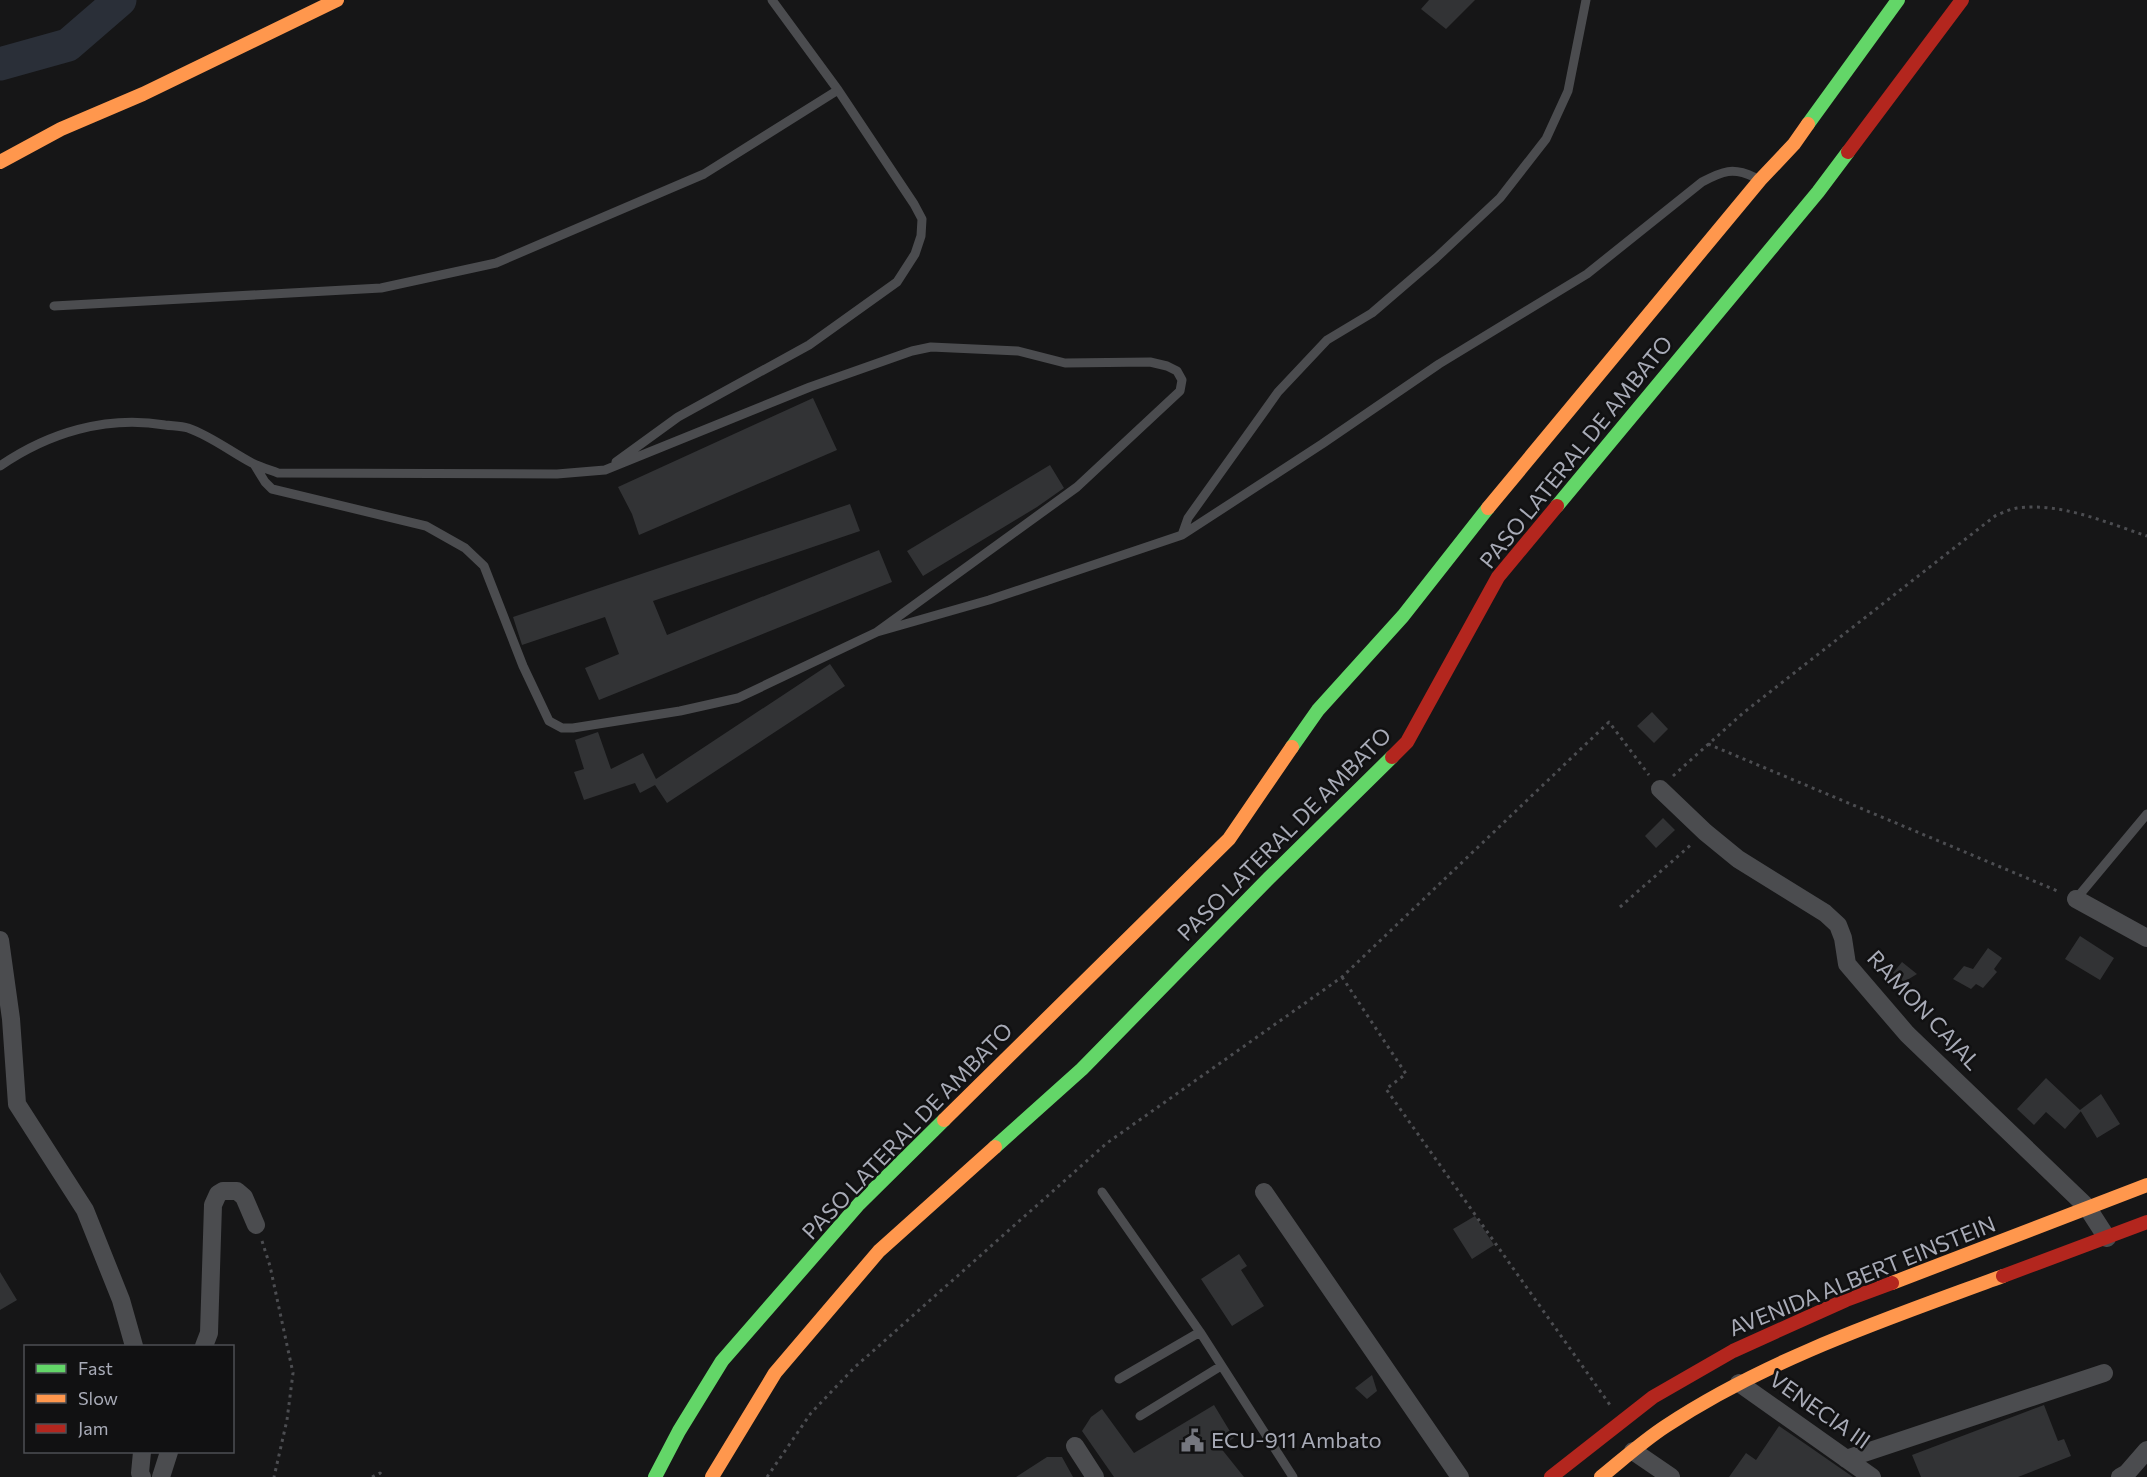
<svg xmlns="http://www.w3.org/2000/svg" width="2147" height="1477" font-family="Commissioner,sans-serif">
  <rect width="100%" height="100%" fill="#161617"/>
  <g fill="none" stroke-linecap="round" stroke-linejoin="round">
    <path stroke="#2a2f38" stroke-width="33" d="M0,64L68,45L120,0"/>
  </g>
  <path fill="#323335" d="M1429,0H1475L1446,29L1421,9Z
    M813,398L837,450L639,535L632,514L618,487Z
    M1050,465L1064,488L1037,507L923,576L907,551Z
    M850,504L860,531L653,601L667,635L879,550L892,582L599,700L585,668L619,654L605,617L522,645L513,617Z
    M830,664L845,686L667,803L655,785L640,793L635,783L584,800L574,772L584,769L575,740L598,732L611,769L643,753L656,779Z
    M1652,712L1668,729L1654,743L1637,726Z
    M1663,818L1675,830L1656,848L1645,836Z
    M2080,936L2114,958L2100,980L2065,959Z
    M1988,948L2002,958L1994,969L1997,972L1983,988L1976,984L1971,989L1953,979L1964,966L1973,969Z
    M1902,962L1917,974L1904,982L1893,973Z
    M2046,1078L2081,1111L2065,1129L2046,1112L2034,1125L2017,1109Z
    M2101,1094L2120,1124L2097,1138L2080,1110Z
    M1475,1216L1494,1245L1472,1259L1453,1229Z
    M1239,1254L1247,1266L1241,1270L1264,1306L1232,1326L1201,1279Z
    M0,1272L17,1300L0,1310Z
    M1372,1375L1377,1391L1367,1399L1355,1388Z
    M1214,1405L1234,1438L1220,1447L1244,1477H1114L1082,1431L1091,1417L1102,1409L1134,1453Z
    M2044,1405L2058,1441L2064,1439L2071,1456L2018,1477H1921L1912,1455Z
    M1779,1426L1804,1443L1853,1477H1729L1746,1453L1756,1460Z
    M1047,1457H1062L1073,1477H1016Z"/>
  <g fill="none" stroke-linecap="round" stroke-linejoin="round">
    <path stroke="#4c4d51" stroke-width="3" stroke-dasharray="3 4.5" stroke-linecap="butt" d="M1708,744L2060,892
      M1673,776L1743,713L1995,516C2002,513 2010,509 2017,508C2061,502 2107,523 2147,536
      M1620,907L1693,843
      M1342,977L1406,1074L1386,1089L1610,1405
      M262,1241L270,1266L293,1373L287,1420L274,1477
      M372,1477L380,1473L384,1477
      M767,1477L811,1413L855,1367L1107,1143L1342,977L1609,722L1649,775"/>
    <path stroke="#4b4c4f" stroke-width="9" d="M54,306L381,288L496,263L704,174L838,90
      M616,462L678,417L809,345L897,282L915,254L921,236L922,219L914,204L838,90L772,0
      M254,464L265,482L272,489L426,526L465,548L484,566L523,666L549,721L562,728H573L680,711L738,698L877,632
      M0,466C48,433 106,415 165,425C172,426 181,426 188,428C211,436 231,452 252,463C260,467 270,470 278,473L557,474L605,470L810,387L912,351L931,347L1018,351L1065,363L1150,362L1167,366L1177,371L1182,380L1180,391L1077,487L877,632L989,600L1182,535L1322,444L1439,364L1587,274L1702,182C1723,171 1733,167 1754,177
      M1182,535L1188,518L1278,392L1327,340L1372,313L1436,258L1500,198L1546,139L1568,91L1586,0
      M2076,899L2147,814
      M1102,1192L1200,1332L1293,1477
      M1119,1379L1200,1332
      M1140,1416L1221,1366"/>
    <path stroke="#4b4c4f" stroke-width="18" d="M1660,789L1705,832L1738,859L1825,913L1838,925L1843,938L1847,964L1907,1034L2087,1207L2107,1238
      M2076,899L2147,938
      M0,940L11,1019L17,1104L85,1210L121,1300L134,1346
      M1264,1192L1460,1477
      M204,1346L209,1333L213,1205L218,1194L223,1191H237L244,1197L256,1225
      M1739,1383L1872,1477
      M1075,1446L1095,1477
      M1633,1451L1671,1477
      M1846,1459L2104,1373
      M142,1477L140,1473L142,1452
      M161,1477L169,1452
      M2120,1477L2127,1473L2147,1450"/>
    <path stroke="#63d668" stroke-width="14" d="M1808,124L1898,0
      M1557,506L1818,192L1848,152
      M1292,747L1318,710L1403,616L1488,508
      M995,1147L1082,1069L1269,878L1392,757
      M655,1477L679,1431L722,1361L859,1204L944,1120"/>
    <path stroke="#ff974d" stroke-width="14" d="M0,162L61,129L143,94L337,0
      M1488,508L1760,180L1794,144L1808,124
      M944,1120L1229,839L1292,747
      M1892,1283L2147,1185
      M712,1477L775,1373L879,1251L995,1147
      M1601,1477C1622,1460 1643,1441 1666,1426C1769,1358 1887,1319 2003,1276"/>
    <path stroke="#b3261e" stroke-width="14" d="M1848,152L1962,0
      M1392,757L1407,742L1498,577L1557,506
      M2003,1276L2147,1222
      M1551,1477L1653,1397L1733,1351L1846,1300L1892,1283"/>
  </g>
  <defs>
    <symbol id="civic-bare" viewBox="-9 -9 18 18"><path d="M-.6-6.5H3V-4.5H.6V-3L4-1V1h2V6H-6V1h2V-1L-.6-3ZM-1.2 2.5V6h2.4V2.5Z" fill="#75777f" stroke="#111112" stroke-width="2.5" paint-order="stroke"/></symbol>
  </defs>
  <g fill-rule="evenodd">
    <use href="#civic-bare" x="1176" y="1424" width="33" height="33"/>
  </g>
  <g text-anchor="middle" stroke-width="5" stroke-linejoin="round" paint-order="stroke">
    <g font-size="22" fill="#a8abb7" stroke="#111112">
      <text transform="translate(1576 452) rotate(-51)" y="8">PASO LATERAL DE AMBATO</text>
      <text transform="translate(1284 834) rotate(-45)" y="8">PASO LATERAL DE AMBATO</text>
      <text transform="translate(1924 1010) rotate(47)" y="8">RAMON CAJAL</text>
      <text transform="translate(907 1131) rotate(-46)" y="8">PASO LATERAL DE AMBATO</text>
      <text transform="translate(1862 1276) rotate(-22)" y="8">AVENIDA ALBERT EINSTEIN</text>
      <text transform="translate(1820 1410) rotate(35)" y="8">VENECIA III</text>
    </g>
    <g font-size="22" fill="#a8abb7" stroke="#111112" text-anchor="start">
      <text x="1211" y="1448">ECU-911 Ambato</text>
    </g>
  </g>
  <rect x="24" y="1345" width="210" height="108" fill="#111112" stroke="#4d4f54" stroke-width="1.5"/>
  <rect x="36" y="1364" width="30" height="9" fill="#63d668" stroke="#4d4f54" stroke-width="1.5"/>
  <text x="78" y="1375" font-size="18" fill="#a8abb7">Fast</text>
  <rect x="36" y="1394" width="30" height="9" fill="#ff974d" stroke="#4d4f54" stroke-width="1.5"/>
  <text x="78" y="1405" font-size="18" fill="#a8abb7">Slow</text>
  <rect x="36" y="1424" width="30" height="9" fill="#b3261e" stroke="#4d4f54" stroke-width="1.5"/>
  <text x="78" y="1435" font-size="18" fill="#a8abb7">Jam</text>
</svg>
